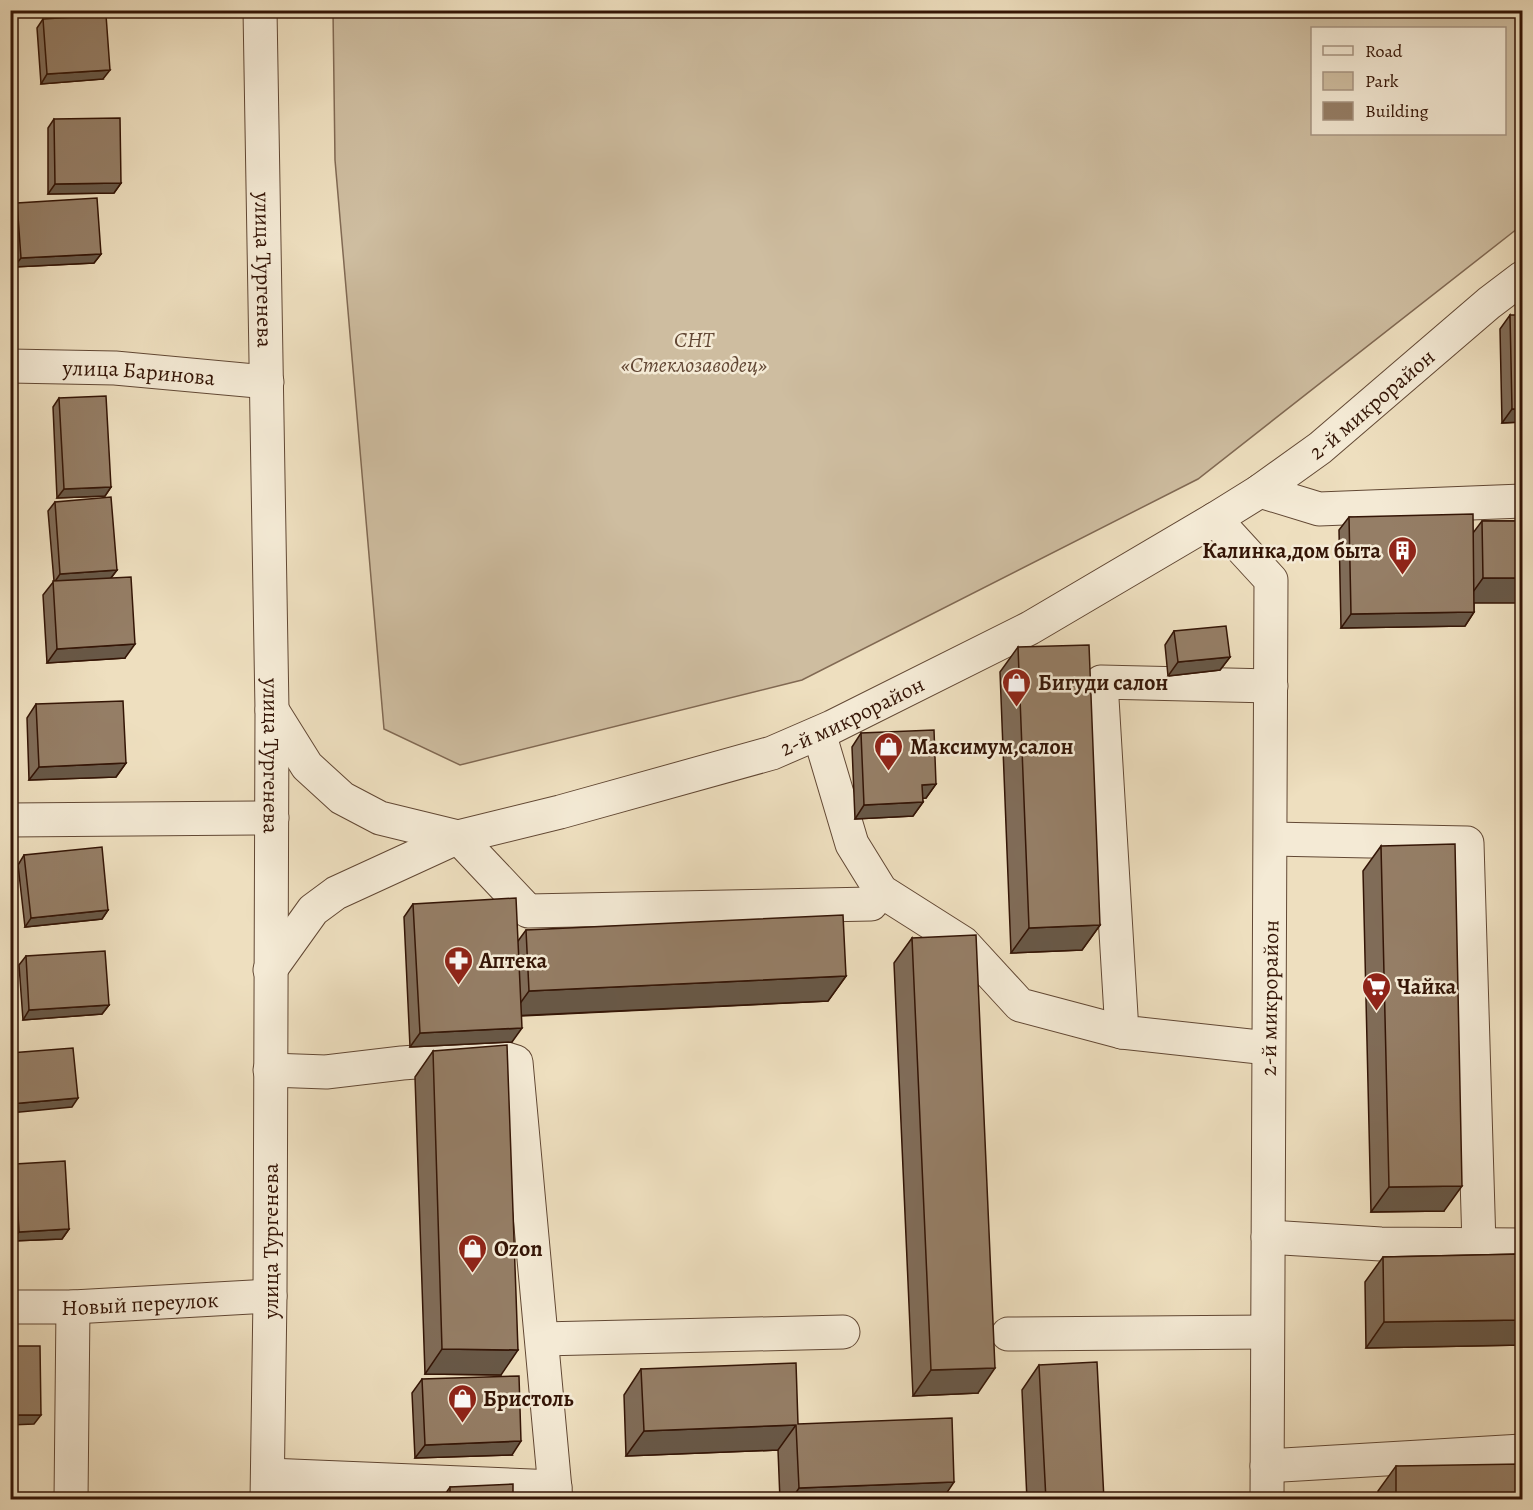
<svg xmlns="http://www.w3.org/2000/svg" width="1533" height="1510" font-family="Alegreya,serif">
  <rect width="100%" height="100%" fill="#eedfbf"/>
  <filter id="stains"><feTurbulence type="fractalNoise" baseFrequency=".00333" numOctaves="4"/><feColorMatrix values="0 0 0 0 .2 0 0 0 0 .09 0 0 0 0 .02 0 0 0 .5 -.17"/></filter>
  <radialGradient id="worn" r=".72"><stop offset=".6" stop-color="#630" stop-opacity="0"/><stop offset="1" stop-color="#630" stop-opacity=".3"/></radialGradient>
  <path fill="#cebda0" stroke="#816953" stroke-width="1.5" fill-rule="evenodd" d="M333,11H1522V225L1198,479L802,680L460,765L384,729L335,160ZM1312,28H1504V134H1312Z"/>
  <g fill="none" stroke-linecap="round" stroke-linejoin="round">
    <defs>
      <g id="minor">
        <path id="s1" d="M260,10L272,710L270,1296L267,1500"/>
        <path id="s2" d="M10,366L115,368L267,382"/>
        <path d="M1260,491L1319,509L1522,501"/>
        <path d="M1215,519L1271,580L1267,1500"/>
        <path d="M272,710L307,766L342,798L380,818L458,837L528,911L871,904L881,891"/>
        <path d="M819,733L852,844L881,891L963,943L1020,1005L1122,1032"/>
        <path d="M10,820L272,818"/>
        <path d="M1271,839L1467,843L1479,1245"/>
        <path id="s3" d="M270,970L313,910L336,893L458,837L560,812L772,753L832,727L1030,628L1215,519L1260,491L1320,448L1489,303L1522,278"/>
        <path d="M1268,1048L1122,1032L1101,682L1271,686"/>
        <path d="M270,1070L326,1072L402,1063L497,1056L516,1062L556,1500"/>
        <path d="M1268,1237L1381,1244L1522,1245"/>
        <path id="s4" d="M10,1307H73L270,1296"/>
        <path d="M1008,1334L1267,1332"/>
        <path d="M542,1339L843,1332"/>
        <path d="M1267,1466L1522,1451"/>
        <path d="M268,1475L555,1487"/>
        <path d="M71,1500L73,1307"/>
      </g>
    </defs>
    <use href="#minor" stroke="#624834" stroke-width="35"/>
    <use href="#minor" stroke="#f4ead5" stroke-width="33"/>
  </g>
  <path fill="#806c58" stroke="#341506" stroke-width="1.5" d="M43,19L103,79L41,84L37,28Z
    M54,119L121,183L114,193L48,194V128Z
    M17,203L101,254L94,263L14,267L11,212Z
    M1510,315L1522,422L1502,423L1500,329Z
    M59,398L111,487L105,496L57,498L53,407Z
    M55,502L117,570L111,578L125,658L47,663L43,595L54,581L48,511Z
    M1349,517L1473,533L1482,521H1522L1474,603V612L1465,626L1341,628L1339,530Z
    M1174,631L1230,657L1220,670L1168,676L1165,645Z
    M1018,647L1100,925L1082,950L1011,953L1000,672Z
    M36,704L126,763L116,777L29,780L27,718Z
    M861,733L936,784L926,798H922L923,802L913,816L855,819L852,747Z
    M1381,846L1444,1211L1371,1212L1363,871Z
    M24,855L108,910L102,919L25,927L18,865Z
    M413,904L518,941L526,930L846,976L828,1001L521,1016L512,1042L410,1047L404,917Z
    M912,938L978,1393L913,1396L894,963Z
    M26,956L109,1005L102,1014L23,1020L19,965Z
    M433,1051L501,1375L425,1374L415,1077Z
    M15,1164L69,1229L62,1239L12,1241L10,1206V1171Z
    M1522,1254V1345L1366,1348L1365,1282L1383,1257Z
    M1039,1365L1104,1500H1027L1022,1390Z
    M641,1369L798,1424L942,1500H780L778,1450L626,1456L624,1395Z
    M422,1379L512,1455L415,1458L412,1393Z
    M1396,1466L1522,1500H1378V1491Z
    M450,1487L513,1500H441Z"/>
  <path fill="#685847" stroke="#341506" stroke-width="1.5" d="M110,70L103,79L41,84L47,74Z
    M121,183L114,193L48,194L55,184Z
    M101,254L94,263L14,267L21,258Z
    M1512,409H1522V422L1502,423Z
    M111,487L105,496L57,498L64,489Z
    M117,570L110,579L54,583L60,574Z
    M1483,578H1522V603H1465Z
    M1474,612L1465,626L1341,628L1351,614Z
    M135,644L125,658L47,663L57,649Z
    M1230,657L1220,670L1168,676L1178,662Z
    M126,763L116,777L29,780L39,767Z
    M936,784L926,798L912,799L922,785Z
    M923,802L913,816L855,819L864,805Z
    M108,910L102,919L25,927L31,918Z
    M1100,925L1082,950L1011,953L1029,928Z
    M846,976L828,1001L511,1016L529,991Z
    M109,1005L102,1014L23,1020L29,1010Z
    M522,1028L512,1042L410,1047L420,1033Z
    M78,1098L72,1107L10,1113V1104Z
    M1462,1186L1444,1211L1371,1212L1389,1187Z
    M69,1229L62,1239L12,1241L19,1232Z
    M1522,1320V1345L1366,1348L1384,1322Z
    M442,1349L518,1350L501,1375L425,1374Z
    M995,1368L978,1393L913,1396L931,1370Z
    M10,1415H41L34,1424L10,1425Z
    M796,1425L778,1450L626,1456L644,1431Z
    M521,1441L512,1455L415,1458L425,1445Z
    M954,1482L942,1500H791L799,1488Z"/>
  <path fill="#957e66" stroke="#341506" stroke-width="1.5" d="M106,15L110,70L47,74L43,19Z
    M120,118L121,183L55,184L54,119Z
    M97,198L101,254L21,258L17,203Z
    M1510,315H1522V409H1512Z
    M106,396L111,487L64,489L59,398Z
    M111,497L117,570L60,574L55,502Z
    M1473,514L1474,612L1351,614L1349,517Z
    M1482,521H1522V578H1483Z
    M131,577L135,644L57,649L53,581Z
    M1226,626L1230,657L1178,662L1174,631Z
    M1089,645L1100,925L1029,928L1018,647Z
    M123,701L126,763L39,767L36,704Z
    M934,730L936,784L922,785L923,802L864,805L861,733Z
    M1455,844L1462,1186L1389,1187L1381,846Z
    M102,847L108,910L31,918L24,855Z
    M516,898L522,1028L420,1033L413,904Z
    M843,915L846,976L529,991L526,930Z
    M976,935L995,1368L931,1370L912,938Z
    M105,951L109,1005L29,1010L26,956Z
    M507,1045L518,1350L442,1349L433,1051Z
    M73,1048L78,1098L10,1104V1053Z
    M65,1161L69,1229L19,1232L15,1164Z
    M1522,1254V1320L1384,1322L1383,1257Z
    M10,1346H40L41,1415H10Z
    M1097,1362L1104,1500H1046L1039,1365Z
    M796,1363L798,1424L952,1418L954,1482L799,1488L796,1425L644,1431L641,1369Z
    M519,1376L521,1441L425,1445L422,1379Z
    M1522,1464V1500H1396V1466Z
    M513,1484V1500H450V1487Z"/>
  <defs>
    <symbol id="building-pin" viewBox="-11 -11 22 30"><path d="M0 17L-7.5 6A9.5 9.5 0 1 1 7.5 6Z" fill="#8f2418" stroke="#f4ead5"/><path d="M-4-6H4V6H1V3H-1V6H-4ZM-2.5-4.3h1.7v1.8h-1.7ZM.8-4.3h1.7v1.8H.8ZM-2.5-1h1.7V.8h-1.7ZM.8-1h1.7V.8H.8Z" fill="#fff"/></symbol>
    <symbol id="shop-pin" viewBox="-11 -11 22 30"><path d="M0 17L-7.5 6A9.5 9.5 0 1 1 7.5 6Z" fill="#8f2418" stroke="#f4ead5"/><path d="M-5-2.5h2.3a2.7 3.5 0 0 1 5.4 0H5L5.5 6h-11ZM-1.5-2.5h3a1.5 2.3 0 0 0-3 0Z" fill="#fff"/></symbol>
    <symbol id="pharmacy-pin" viewBox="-11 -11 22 30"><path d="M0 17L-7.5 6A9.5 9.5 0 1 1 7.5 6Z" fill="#8f2418" stroke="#f4ead5"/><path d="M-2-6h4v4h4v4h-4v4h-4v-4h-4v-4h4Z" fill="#fff"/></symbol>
    <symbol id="supermarket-pin" viewBox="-11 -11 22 30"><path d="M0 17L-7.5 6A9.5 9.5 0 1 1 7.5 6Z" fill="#8f2418" stroke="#f4ead5"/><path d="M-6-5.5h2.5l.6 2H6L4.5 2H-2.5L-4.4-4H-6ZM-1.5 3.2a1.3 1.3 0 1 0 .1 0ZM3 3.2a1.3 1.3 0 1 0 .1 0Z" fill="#fff"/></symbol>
  </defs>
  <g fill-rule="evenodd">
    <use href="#building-pin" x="1386" y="534" width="33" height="45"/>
    <use href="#shop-pin" x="1000" y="666" width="33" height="45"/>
    <use href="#shop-pin" x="872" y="730" width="33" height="45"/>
    <use href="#pharmacy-pin" x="442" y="944" width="33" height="45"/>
    <use href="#supermarket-pin" x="1360" y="970" width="33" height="45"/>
    <use href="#shop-pin" x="456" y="1232" width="33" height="45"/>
    <use href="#shop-pin" x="446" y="1382" width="33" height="45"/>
  </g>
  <g text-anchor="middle" stroke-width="5" stroke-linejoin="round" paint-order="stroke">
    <g font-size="22" fill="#341506" stroke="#f4ead5">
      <text dy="8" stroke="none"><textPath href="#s1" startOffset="260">улица Тургенева</textPath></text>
      <text dy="8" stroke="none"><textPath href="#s2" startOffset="129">улица Баринова</textPath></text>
      <text dy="8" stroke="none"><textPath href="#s3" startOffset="1258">2-й микрорайон</textPath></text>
      <text dy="8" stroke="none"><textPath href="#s3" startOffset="650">2-й микрорайон</textPath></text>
      <text dy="8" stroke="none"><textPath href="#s1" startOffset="746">улица Тургенева</textPath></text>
      <text transform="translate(1269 998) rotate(-89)" y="8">2-й микрорайон</text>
      <text transform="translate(270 1241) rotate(-90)" y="8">улица Тургенева</text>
      <text dy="8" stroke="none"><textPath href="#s4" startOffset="130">Новый переулок</textPath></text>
    </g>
    <g font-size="22" font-style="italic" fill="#624734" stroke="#f4ead5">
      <text x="694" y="347">СНТ<tspan x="694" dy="25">«Стеклозаводец»</tspan></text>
    </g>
    <g font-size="22" font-weight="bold" fill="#341506" stroke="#f4ead5" text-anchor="start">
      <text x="1381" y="558" text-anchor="end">Калинка,дом быта</text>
      <text x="1038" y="690">Бигуди салон</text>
      <text x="910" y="754">Максимум,салон</text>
      <text x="479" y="968">Аптека</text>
      <text x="1397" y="994">Чайка</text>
      <text x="494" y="1256">Ozon</text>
      <text x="483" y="1406">Бристоль</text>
    </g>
  </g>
  <rect width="1533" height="1510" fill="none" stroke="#eedfbf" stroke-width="36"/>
  <rect x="12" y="12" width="1509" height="1486" fill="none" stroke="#341506" stroke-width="3"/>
  <rect x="18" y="18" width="1497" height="1474" fill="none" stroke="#341506" stroke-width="1.5"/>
  <rect x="1311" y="27" width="195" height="108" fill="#f4ead5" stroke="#a79582" stroke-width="1.5"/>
  <rect x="1323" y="46" width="30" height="9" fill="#f4ead5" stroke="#a79582" stroke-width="1.5"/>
  <text x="1365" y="57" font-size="18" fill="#341506">Road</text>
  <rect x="1323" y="72" width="30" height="18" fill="#cebda0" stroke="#a79582" stroke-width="1.5"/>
  <text x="1365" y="87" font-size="18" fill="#341506">Park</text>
  <rect x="1323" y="102" width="30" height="18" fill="#957e66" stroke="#a79582" stroke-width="1.5"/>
  <text x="1365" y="117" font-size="18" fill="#341506">Building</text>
  <rect width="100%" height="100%" filter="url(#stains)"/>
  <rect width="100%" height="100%" fill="url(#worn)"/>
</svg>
